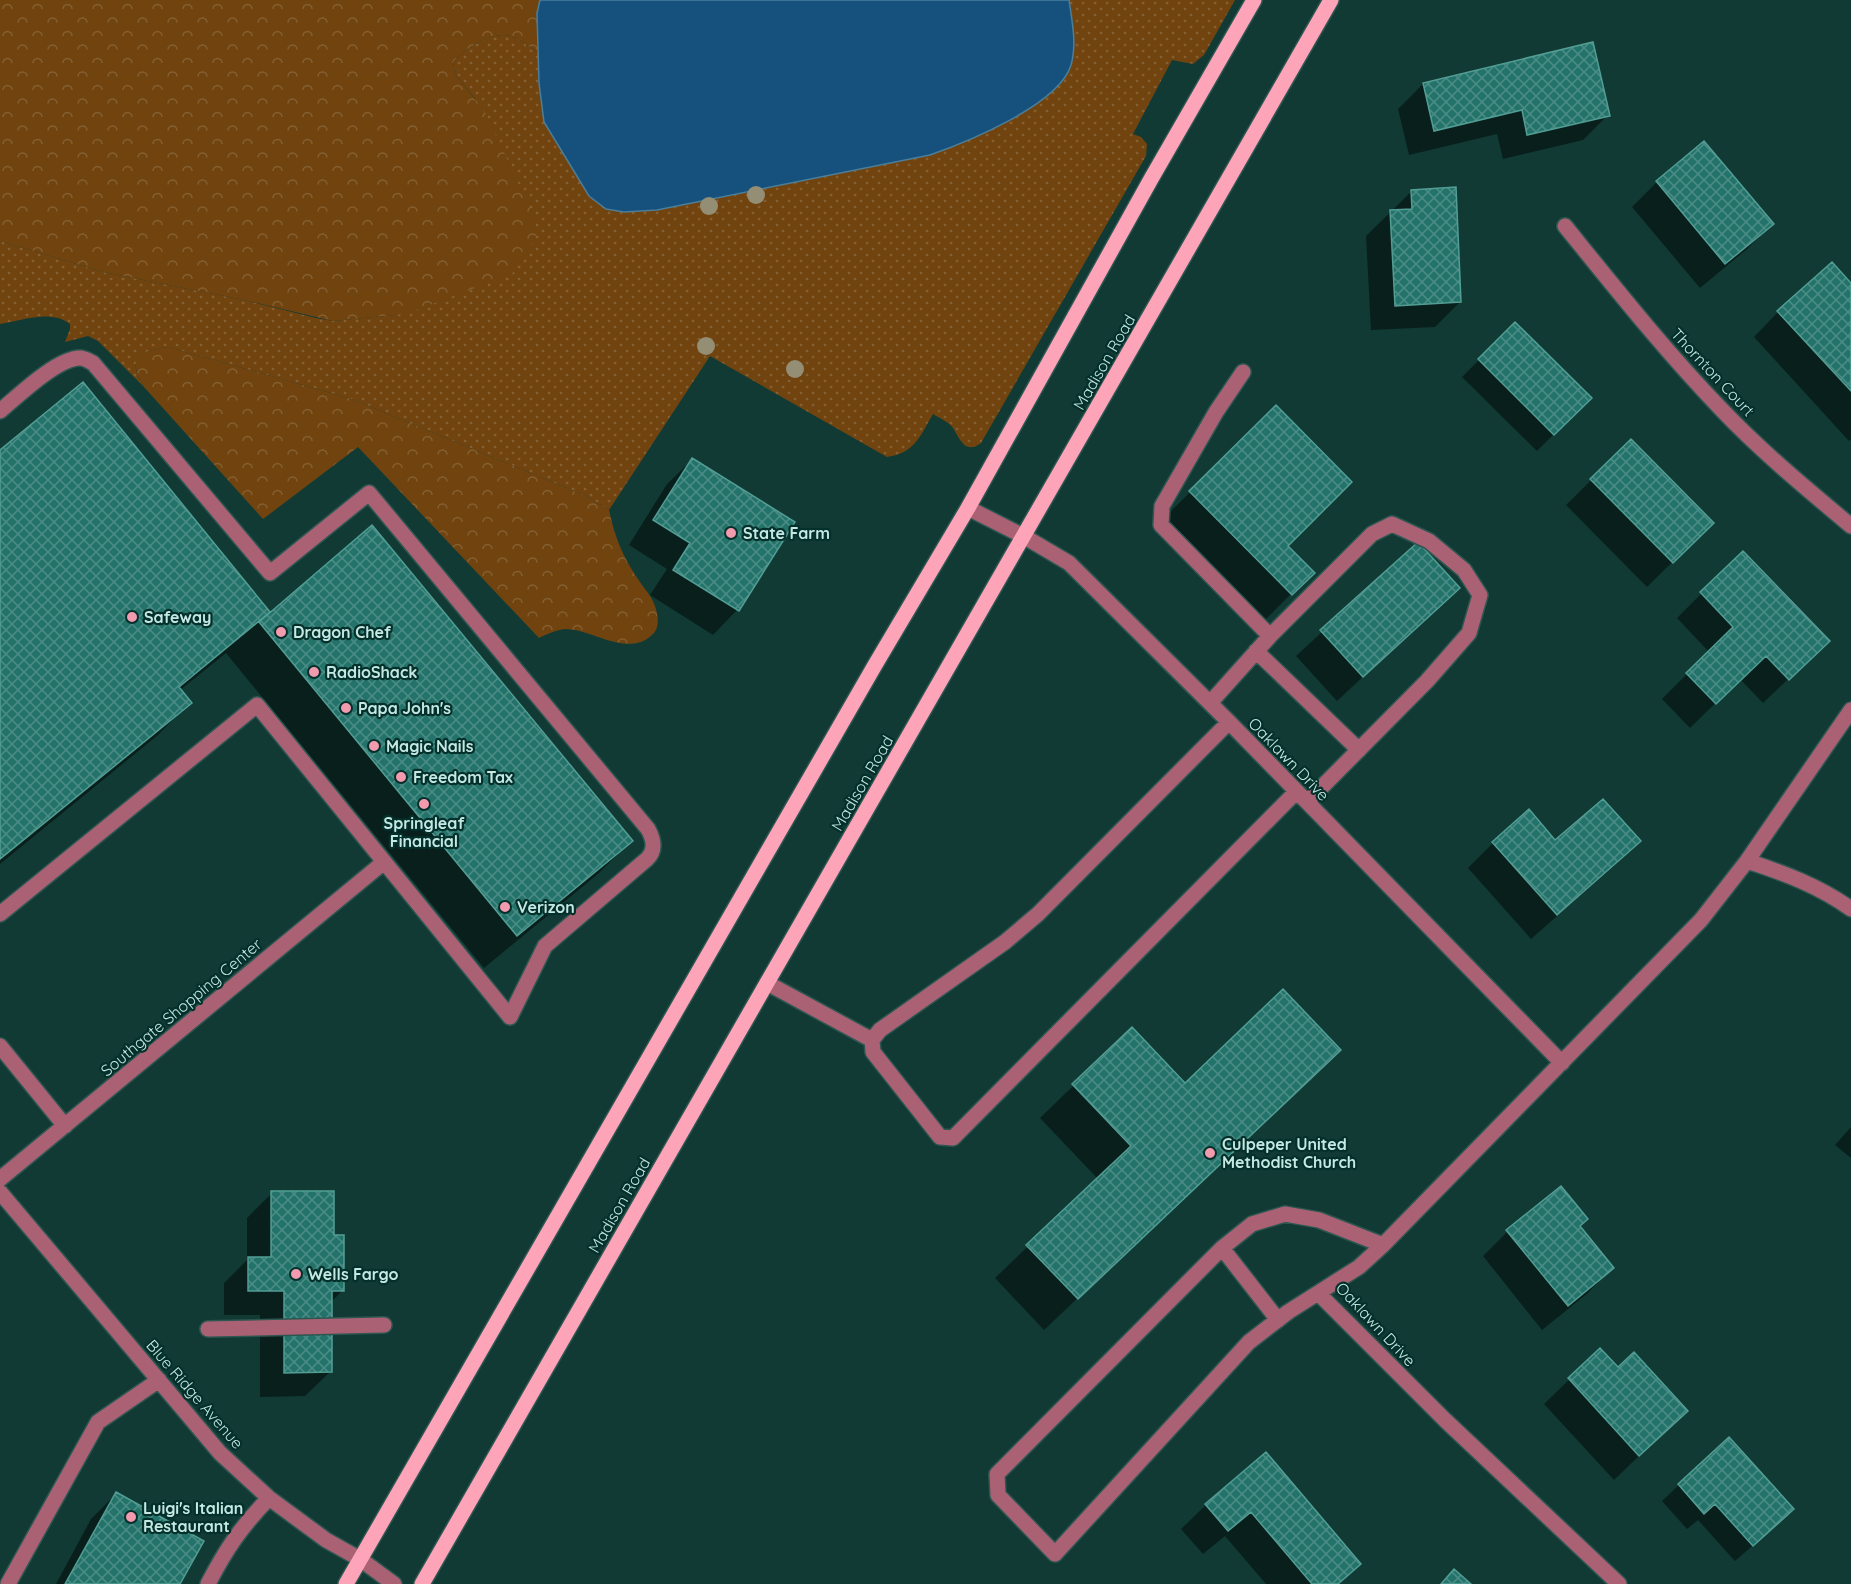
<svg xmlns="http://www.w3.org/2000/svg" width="1851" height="1584" font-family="Quicksand,sans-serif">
  <defs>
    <pattern id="grass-dots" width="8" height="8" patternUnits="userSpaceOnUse" patternTransform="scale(1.5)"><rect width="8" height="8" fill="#71440f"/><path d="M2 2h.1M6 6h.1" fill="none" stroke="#845f32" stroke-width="1.8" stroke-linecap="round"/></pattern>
    <pattern id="forest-crowns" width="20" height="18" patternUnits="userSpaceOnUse" patternTransform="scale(1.5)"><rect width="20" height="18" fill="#71440f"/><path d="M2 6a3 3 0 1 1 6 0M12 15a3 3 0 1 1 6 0" fill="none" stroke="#845f32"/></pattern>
    <pattern id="building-cross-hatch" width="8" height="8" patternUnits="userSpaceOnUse" patternTransform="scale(1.5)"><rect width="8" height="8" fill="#24736b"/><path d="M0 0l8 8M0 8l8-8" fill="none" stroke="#4c8e87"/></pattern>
  </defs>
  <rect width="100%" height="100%" fill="#113a35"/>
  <path fill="url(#grass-dots)" d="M1069,0H1235L1204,55L1193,64L1172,60L1133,134L1141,137L1147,144L1146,156L981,443C965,455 960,439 953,428C949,422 939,418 933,414C920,436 915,453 887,457L710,356L609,510L586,496L352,399L168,347C139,351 126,359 144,387L98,341L88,336L65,342L70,329V324C50,309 22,321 0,324V241L103,272L244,300L316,318L333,321L395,315L476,100L455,74L453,62C467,47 497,26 518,39C525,43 531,48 538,53L539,83L606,209L624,212L657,210L930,155L1071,64L1074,40Z"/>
  <path fill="url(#forest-crowns)" d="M0,0H540L537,13L538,53C531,48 525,43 518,39C497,26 467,47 453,62L455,74L485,112L532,212L536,227V237L512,274L411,312L395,315L333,321L244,300L103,272L0,241Z
    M168,347L352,399L586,496L609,510C615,538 623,558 640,582C646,591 653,598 656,609C658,618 660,628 652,635C627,658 593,629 565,629C556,630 547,634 539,638L358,447L263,519L144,387C126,358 139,351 168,347Z"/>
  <path fill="#15517c" stroke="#4a7e9b" stroke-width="1.5" d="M540,0H1069C1072,21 1077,44 1071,65C1059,105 967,142 930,155L657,210L624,212L606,209L589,196L544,122L539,83L537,13Z"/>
  <path fill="#0007" d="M1423,84L1608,115L1583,140L1503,159L1497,134L1409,155L1398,109Z
    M1657,182L1772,224L1747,249L1700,288L1632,207Z
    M1412,191L1460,302L1435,327L1371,330L1366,236Z
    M1851,285V439L1849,441L1754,337L1778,312Z
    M1515,324L1590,398L1537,451L1462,377Z
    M83,384L270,615L631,841L599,873L484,968L226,653L180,690L190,702L158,735L0,864V452Z
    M1276,407L1286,546L1312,573L1266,619L1165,517Z
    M1631,441L1712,523L1647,587L1566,505Z
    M692,460L737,610L713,635L650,595L667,569L629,545L667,484Z
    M1417,544L1458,588L1337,701L1296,656Z
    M1742,553L1803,665L1763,703L1740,679L1690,728L1662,699L1709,652L1677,618Z
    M1639,841L1614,866L1531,939L1468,868L1493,843Z
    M1132,1029L1185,1085L1306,1082L1044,1330L995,1278L1098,1179L1040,1118Z
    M1851,1127V1158L1835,1145Z
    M272,1193L332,1236L342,1291L331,1302L330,1372L305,1396L260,1397V1315H224V1283L247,1260V1218Z
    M1579,1226L1612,1268L1588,1293L1542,1330L1483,1256L1507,1232Z
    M1600,1350L1618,1369L1686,1411L1614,1480L1544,1404Z
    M1728,1439L1775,1526L1735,1561L1698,1520L1687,1529L1662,1501Z
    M1265,1454L1359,1564L1339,1584H1266L1225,1536L1203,1554L1181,1529L1206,1505Z
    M116,1494L179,1584H56L91,1519Z"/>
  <path fill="url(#building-cross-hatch)" stroke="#529e94" stroke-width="1.5" d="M1593,42L1610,116L1527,135L1522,110L1434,131L1423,83Z
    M1704,141L1774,224L1725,264L1656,181Z
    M1456,187L1461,302L1395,306L1390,210L1412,209L1411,190Z
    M1832,262L1851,283V391L1777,311Z
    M1515,322L1592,398L1554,435L1478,359Z
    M83,382L270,612L179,687L192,703L0,859V450Z
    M1276,405L1352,482L1288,546L1315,573L1292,595L1189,491Z
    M1631,439L1714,523L1673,563L1590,479Z
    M692,458L795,522L739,611L673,570L690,543L653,520Z
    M372,525L633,841L517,936L259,622Z
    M1418,542L1460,588L1363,677L1320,630Z
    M1743,551L1830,641L1789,680L1766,656L1716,704L1686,673L1733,627L1700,592Z
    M1603,799L1641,841L1557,915L1492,842L1529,809L1555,840Z
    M1283,989L1341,1050L1078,1299L1026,1245L1131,1146L1072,1084L1132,1027L1185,1083Z
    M1561,1186L1588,1219L1580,1226L1614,1268L1568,1306L1506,1230Z
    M271,1191H334V1235H344V1291H332V1372L284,1373V1291H248V1257H271Z
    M1600,1348L1618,1367L1634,1352L1688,1411L1639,1456L1568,1378Z
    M1729,1437L1794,1509L1753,1546L1715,1504L1704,1514L1678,1484Z
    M1266,1452L1361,1564L1338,1584H1312L1251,1512L1228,1531L1205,1504Z
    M116,1492L204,1541L180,1584H65Z
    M1454,1569L1471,1584H1441Z"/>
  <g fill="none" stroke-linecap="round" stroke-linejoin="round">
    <defs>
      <path id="minor" d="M1565,226C1616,289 1666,352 1722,410C1762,452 1807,489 1851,526
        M1243,372L1216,412L1162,506L1161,525L1270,636
        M0,411C18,396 57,358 80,358C85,358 89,361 93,363L270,573L369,493L648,829C654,840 656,850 647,859L545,946L510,1017L257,705L0,914
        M968,508L1025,537L1069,563L1229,722L1562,1063
        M1256,651L1359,750
        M1210,703L1270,636L1372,534L1392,524L1429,541L1464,570L1480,595L1469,633L1427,681L1307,802
        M1229,722L1038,914L1005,942L880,1030L872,1040L873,1052L940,1137L953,1138L1296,792
        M1747,861C1784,873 1819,886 1851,909
        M767,983L872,1040
        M0,1046L65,1126
        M0,1179L384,862
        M0,1192L220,1453L269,1498L326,1540L360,1559L394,1584
        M1383,1245L1319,1220L1285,1214L1252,1224L1222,1248L997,1474L998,1495L1055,1554L1249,1342L1288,1312L1359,1267L1383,1245L1701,920L1747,861L1851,710
        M1222,1248L1278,1320
        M1319,1294L1445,1420L1619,1584
        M208,1329L384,1325
        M8,1584L98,1422L159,1380
        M208,1584C226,1549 241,1527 269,1498"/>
      <path id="major" d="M346,1584L875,665L968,508L1151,179L1254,0
        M422,1584L1331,0"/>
    </defs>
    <use href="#minor" stroke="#2e5651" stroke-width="18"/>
    <use href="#major" stroke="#2e5651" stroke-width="18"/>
    <use href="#minor" stroke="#aa6173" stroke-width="15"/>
    <use href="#major" stroke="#fea4b9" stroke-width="15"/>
  </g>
  <g fill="#948e75">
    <circle cx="756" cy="195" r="9"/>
    <circle cx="709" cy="206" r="9"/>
    <circle cx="706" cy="346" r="9"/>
    <circle cx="795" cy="369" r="9"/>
  </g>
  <g fill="#f29aae" stroke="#04302b" stroke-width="2">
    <circle cx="731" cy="533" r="6"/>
    <circle cx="132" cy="617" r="6"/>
    <circle cx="281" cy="632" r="6"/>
    <circle cx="314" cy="672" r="6"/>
    <circle cx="346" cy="708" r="6"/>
    <circle cx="374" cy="746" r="6"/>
    <circle cx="401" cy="777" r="6"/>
    <circle cx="424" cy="804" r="6"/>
    <circle cx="505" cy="907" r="6"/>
    <circle cx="1210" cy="1153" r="6"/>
    <circle cx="296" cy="1274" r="6"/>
    <circle cx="131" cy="1517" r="6"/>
  </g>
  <g text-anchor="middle" stroke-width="4.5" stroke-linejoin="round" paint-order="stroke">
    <g font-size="16" fill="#c5e8e3" stroke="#04302b">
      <text transform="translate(1104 362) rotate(-60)" y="6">Madison Road</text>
      <text transform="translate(1713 372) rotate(47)" y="6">Thornton Court</text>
      <text transform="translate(1289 759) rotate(46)" y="6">Oaklawn Drive</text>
      <text transform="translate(862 783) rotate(-60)" y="6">Madison Road</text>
      <text transform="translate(181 1007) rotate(-40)" y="6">Southgate Shopping Center</text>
      <text transform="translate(619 1205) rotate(-60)" y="6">Madison Road</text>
      <text transform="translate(1376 1324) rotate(47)" y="6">Oaklawn Drive</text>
      <text transform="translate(195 1394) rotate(49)" y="6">Blue Ridge Avenue</text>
    </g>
    <g font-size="16" font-weight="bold" fill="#c5e8e3" stroke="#04302b" text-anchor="start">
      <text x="743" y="539">State Farm</text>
      <text x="144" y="623">Safeway</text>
      <text x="293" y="638">Dragon Chef</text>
      <text x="326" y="678">RadioShack</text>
      <text x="358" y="714">Papa John's</text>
      <text x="386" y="752">Magic Nails</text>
      <text x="413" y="783">Freedom Tax</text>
      <text x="424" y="829" text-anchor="middle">Springleaf<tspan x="424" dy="18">Financial</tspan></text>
      <text x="517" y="913">Verizon</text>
      <text x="1222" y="1150">Culpeper United<tspan x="1222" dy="18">Methodist Church</tspan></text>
      <text x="308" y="1280">Wells Fargo</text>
      <text x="143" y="1514">Luigi's Italian<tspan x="143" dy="18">Restaurant</tspan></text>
    </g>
  </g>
</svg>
